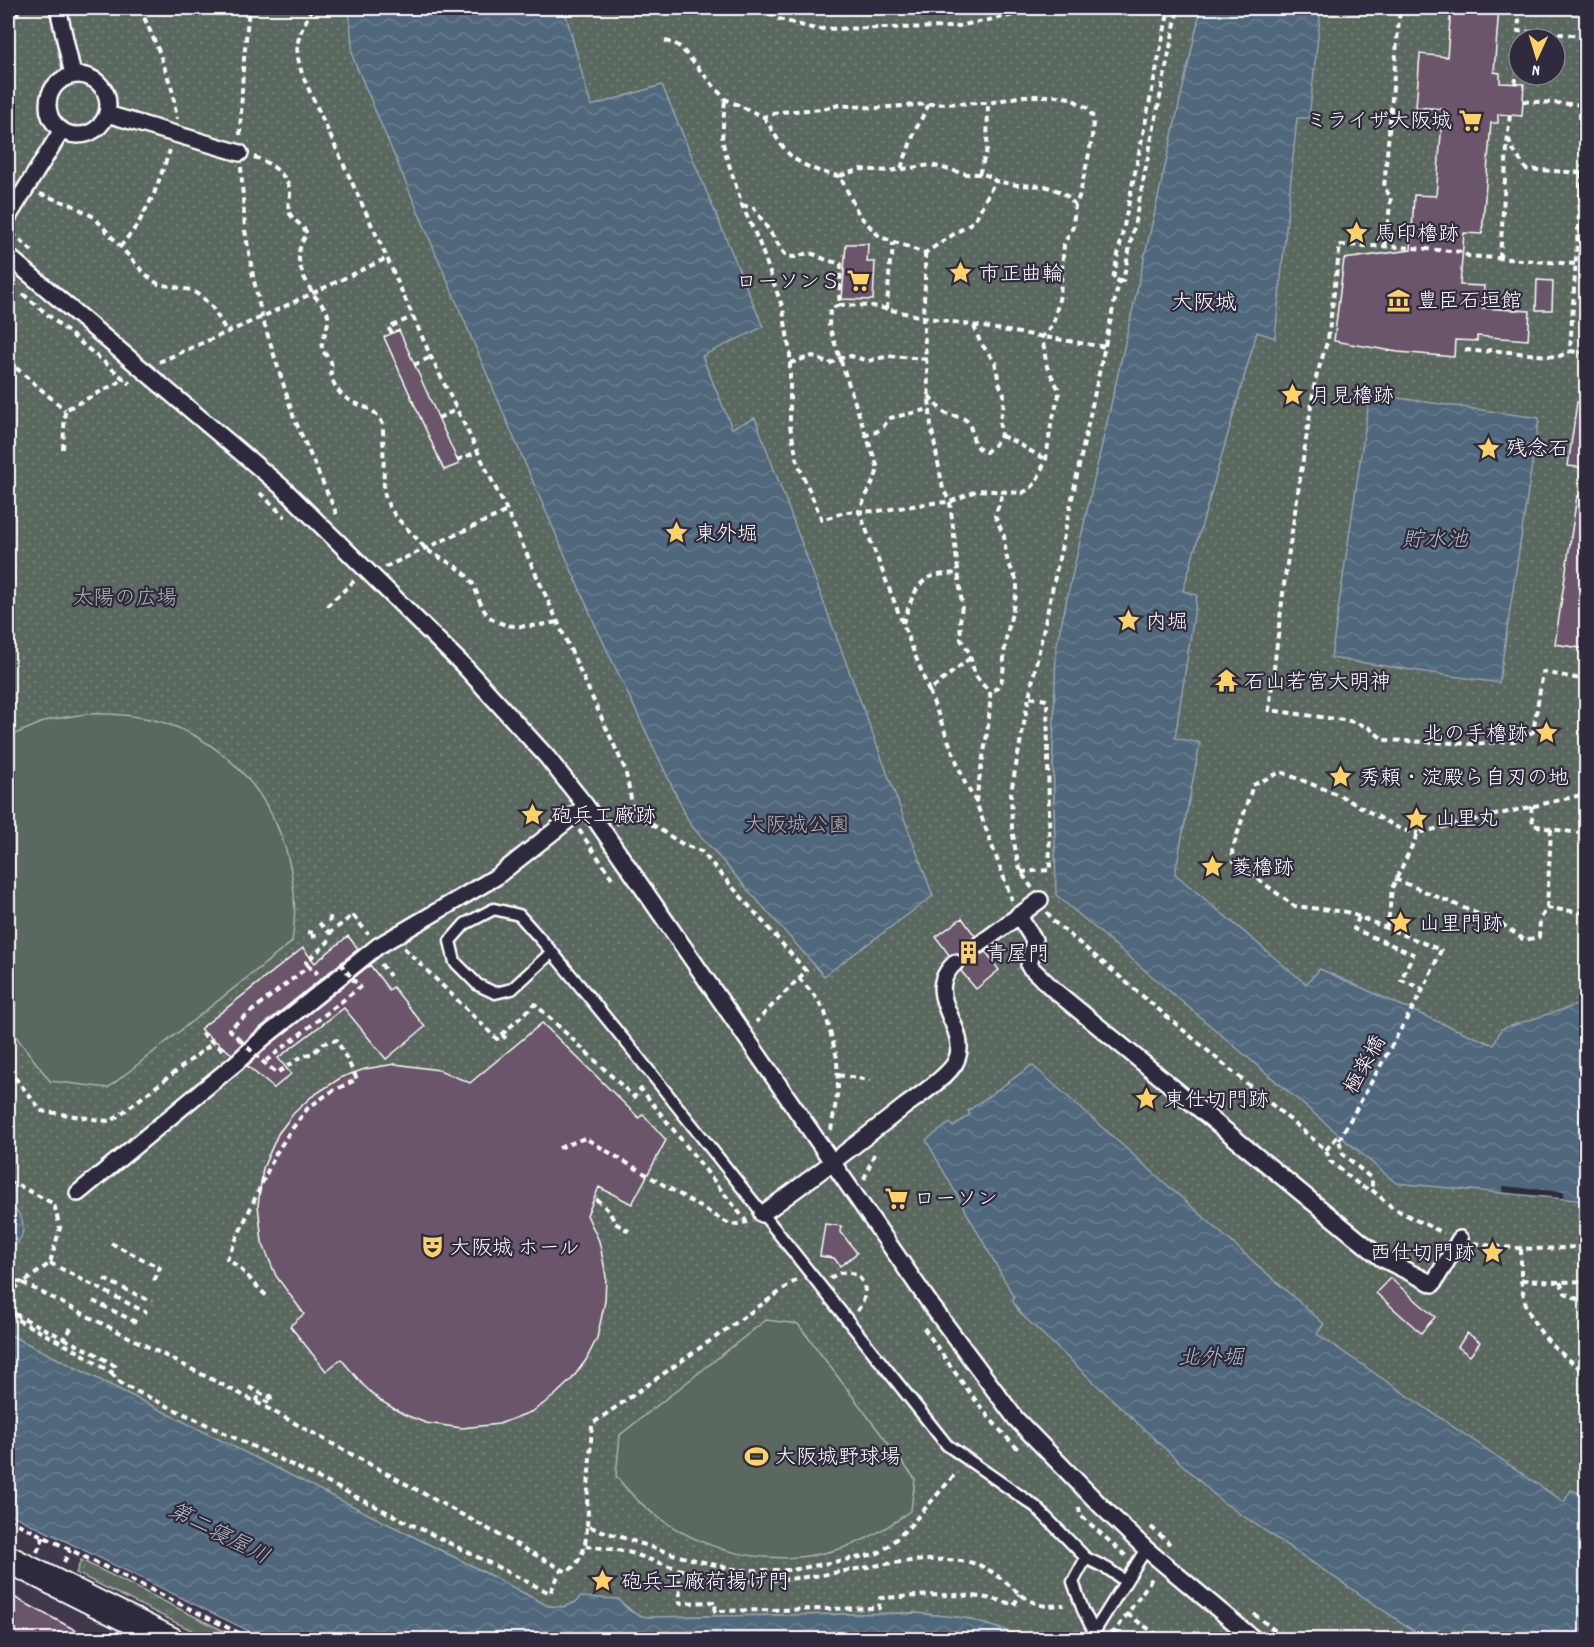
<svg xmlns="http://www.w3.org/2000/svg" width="1594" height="1647" font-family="Dekko,'Klee One',sans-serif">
  <defs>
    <pattern id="grass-tufts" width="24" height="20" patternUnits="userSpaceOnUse" patternTransform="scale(1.5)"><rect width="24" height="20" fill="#5a685e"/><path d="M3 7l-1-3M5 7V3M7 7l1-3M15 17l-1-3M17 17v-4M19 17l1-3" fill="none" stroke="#737f76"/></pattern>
    <pattern id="park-dots" width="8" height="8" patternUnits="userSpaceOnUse" patternTransform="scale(1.5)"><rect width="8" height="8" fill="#5a685e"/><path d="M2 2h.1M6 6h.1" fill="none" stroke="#737f76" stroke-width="1.8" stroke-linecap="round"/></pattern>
    <pattern id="water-waves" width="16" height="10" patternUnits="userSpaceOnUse" patternTransform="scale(1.5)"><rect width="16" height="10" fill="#50677b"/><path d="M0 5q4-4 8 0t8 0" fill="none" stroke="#6a7e8f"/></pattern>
  </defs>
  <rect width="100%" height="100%" fill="#2f2a3d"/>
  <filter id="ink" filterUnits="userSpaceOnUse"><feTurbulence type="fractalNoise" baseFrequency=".0167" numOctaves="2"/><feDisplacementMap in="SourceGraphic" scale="12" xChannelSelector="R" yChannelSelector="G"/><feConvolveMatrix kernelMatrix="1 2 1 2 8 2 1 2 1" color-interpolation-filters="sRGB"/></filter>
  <g filter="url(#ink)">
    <path fill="#41374b" d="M8,1515L261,1639H8Z"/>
    <path fill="url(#grass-tufts)" stroke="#acb4ae" stroke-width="1.5" d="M81,1560L240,1639H209L76,1573Z"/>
    <path fill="url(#park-dots)" stroke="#acb4ae" stroke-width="1.5" fill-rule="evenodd" d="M8,8H1586V1639L1028,1640L1010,1632L965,1618L915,1613L649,1617L638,1616L622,1603L576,1602L563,1607L548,1606L476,1568L8,1334ZM1519,39H1555V75H1519Z"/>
    <path fill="#5a685e" stroke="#acb4ae" stroke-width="1.5" d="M85,714C111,713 136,715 162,722C256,751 307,848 292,942L108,1088L50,1081L8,1026V737L48,720Z
      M766,1320L798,1324L915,1479L911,1510C893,1524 873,1537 851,1545C767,1577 670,1547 616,1476L620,1435Z"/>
    <path fill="url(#water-waves)" stroke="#96a4b0" stroke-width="1.5" d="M349,8H564L591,106L662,85L763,327L702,356L732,428L755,418L933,896L824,976L690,824L597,629L514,438L353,58Z
      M1201,8H1321L1309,118H1297L1275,338L1257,332L1183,591L1197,595L1175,738L1200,743L1175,874L1306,984L1320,969L1427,1017L1494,1045L1501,1029L1586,1002V1201L1396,1183L1056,895L1053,752L1056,647Z
      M1370,394L1539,418L1499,683L1331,658Z
      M1032,1065L1324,1324L1317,1334L1564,1502L1571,1490L1586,1496V1639H1426L1221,1501L1021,1314L1013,1302L1014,1297L926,1140L950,1123L953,1127L970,1114L968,1111Z
      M8,1204C29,1217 27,1239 8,1252Z
      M8,1334L476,1568L548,1606L563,1607L576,1602L580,1597L619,1599C627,1611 636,1616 649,1617L915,1613L965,1618L1010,1632L1028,1639H265L8,1513Z"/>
    <path fill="#2f2a3d" d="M1503,1186L1564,1192L1563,1198L1502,1192Z"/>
    <path fill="#6a556b" stroke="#fff" stroke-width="1.5" d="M1451,8H1499L1494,72L1500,73V83L1524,84L1522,116L1498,114V123H1491L1482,234L1464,233L1460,285L1484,286L1482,308L1530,311L1528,340L1477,336V341L1455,340L1454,357L1398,352L1334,341L1344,259L1411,250L1414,195L1436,196L1443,109L1416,107L1420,54L1447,57Z
      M846,244H868L867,262H875L873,300L842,299Z
      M1537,280L1553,281L1552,310H1536Z
      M399,330L459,464L444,470L384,337Z
      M1577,402H1587V468L1568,466Z
      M1577,496L1587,497V649L1555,644Z
      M962,918L975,936L971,941L972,949L977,953L982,954L986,952L999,970L976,989L961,971L965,964L961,956L956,953L949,955L936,937Z
      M348,936L358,949L255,1032L232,1054L200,1029L303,948L315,963Z
      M370,965L389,990L393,987L425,1027L386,1059L344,1008L278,1058L291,1074L274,1088L247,1066L267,1047Z
      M542,1023L639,1118L643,1114L666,1140L632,1204L599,1187L587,1215L599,1241L604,1265L606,1277L605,1301L597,1338L586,1360L572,1379L554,1396L533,1411L499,1424L462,1428L426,1423L403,1414L381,1401L363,1385L341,1359L326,1371L290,1326L304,1314L276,1276L262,1242L258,1205L263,1168L278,1134L293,1114L311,1097L342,1077L365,1069L395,1064L439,1070L470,1083Z
      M825,1224L841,1226L840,1231L857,1253L840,1266L834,1258L820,1256Z
      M1390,1278L1435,1317L1421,1333L1376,1293Z
      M1467,1333L1480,1342L1470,1356L1458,1347Z
      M8,1594L94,1640H8Z"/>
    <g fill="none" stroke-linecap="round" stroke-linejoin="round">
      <defs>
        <path id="service" d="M552,952L512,989L495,993L478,985L455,962L450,941L465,924L494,909L519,915L552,952L634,1052L947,1445L1036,1507L1086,1558L1108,1569L1125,1581
          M1086,1558L1073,1582L1083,1610L1094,1632
          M1089,1640L1146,1549"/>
        <path id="pedestrian" d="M58,8L73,75
          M48 105a30 30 0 1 1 60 0a30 30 0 1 1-60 0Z
          M107,114L240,153
          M8,217L62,130
          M8,256L283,488L465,667L547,757L586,806L604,832L931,1305L1016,1419L1099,1504L1146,1549L1255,1640
          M1018,915L1034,940L1029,966L1054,990L1381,1258L1433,1284L1460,1239
          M980,944L1040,900
          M78,1193L237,1062L261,1040L378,946L496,877L586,806
          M762,1214C811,1179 858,1143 905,1106C919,1096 950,1075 956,1061C972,1027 919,996 955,963"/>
        <path id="tertiary" d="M8,1559L170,1640"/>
      </defs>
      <use href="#service" stroke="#fff" stroke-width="15"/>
      <use href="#pedestrian" stroke="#fff" stroke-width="20"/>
      <use href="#tertiary" stroke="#fff" stroke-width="30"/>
      <path stroke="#fff" stroke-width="4" stroke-dasharray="6 4.5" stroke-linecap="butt" d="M140,8L158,49L172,89L177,119
        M312,8C297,39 292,45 304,79L387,258L431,357L507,511L625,769L634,813
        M760,8L779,19L815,29L953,27L1009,16L1043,8
        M1520,8L1518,31L1586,36
        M8,24L22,8
        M665,41L674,43L681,48L725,99L764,117L779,112L823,109L839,105L877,108L929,104L988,103L1023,96H1058L1070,98L1087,108L1092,115L1093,120L1092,137L1089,154L1079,197L1075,205L1073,227L1064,244L1060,295L1053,325L1042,337L1047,367L1058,388L1059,395L1051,425L1046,459L1036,482L1031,488L1022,493L978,490L950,502L933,503L878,511L845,512L822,520L798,464L790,426V353L783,309L759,242L742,205L725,152L722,139L725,99
        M1515,84L1519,62
        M1523,101L1586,105
        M764,117C772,129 780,146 791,156C804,167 824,174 840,176L859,215L880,237L925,253L971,223L977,216L995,181
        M1508,132L1510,115
        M240,135L243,69L249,8
        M1509,139L1511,147L1526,169L1581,173
        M254,157C268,161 290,176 290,193C290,199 287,205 289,212C293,221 304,225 307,234C296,249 297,262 305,279C308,284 310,290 314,295C319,302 326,307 328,315C330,328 320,339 322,351C325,354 330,358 331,362C332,365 331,369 331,372C331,379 336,389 341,394C355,408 375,404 383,425L384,490C386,509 401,522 413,535C418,539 422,545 426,549C439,559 457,564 468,577C480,590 477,610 494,620C513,631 538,625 558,622
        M1586,166H1582L1570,351L1586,353
        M241,167L245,230L253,276L262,317L294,418L338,517
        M901,168L915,131L929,104
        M8,170L13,177
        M979,174L987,150L988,103
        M840,176L860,169L889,171L931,165L966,174H983L992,177L995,181L1017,185L1045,186L1059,191L1068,197L1075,205
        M40,194L72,205L94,217L144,273L158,284L191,290L202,297L212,307L227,332
        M742,205L754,208L784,253C797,263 801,251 813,254C816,255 819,257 822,258C828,261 835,262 841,264L839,305L830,309L829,326L866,435
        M12,233L33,252
        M1385,246L1391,197L1384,188L1400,8
        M120,247L138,224L154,194L170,150
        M925,253V285L923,317L931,425L943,489L950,502L962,605L960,622L961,640L969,652L975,675L982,684L990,691
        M1500,258L1508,132
        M1575,264L1468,256L1463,252L1401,247L1340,245L1328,339L1315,381L1285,577L1269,710L1350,721L1368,727L1384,740L1473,744L1514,741L1533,732L1543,672L1586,680
        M1119,281H1123L1178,8
        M23,294L130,384
        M839,305L873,306L923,317L1105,347
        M887,309L890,261L892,257L893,243
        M392,333L388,328L412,317
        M1465,350L1486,352L1489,350L1558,357L1570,351
        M8,361L65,410
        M159,362L262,317L387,258
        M790,363L813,356L829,364L841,358L851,356L868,361L889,356L926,359
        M414,365L431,357
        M929,396C934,401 939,409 945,413C952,417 961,415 967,421C975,430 969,447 986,452L995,444L1001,436L999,418L1003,412L1004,394L999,383L995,362L980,342L974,326
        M438,418L456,410
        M1001,436C1017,441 1030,452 1046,459
        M63,449L65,410L125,379
        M457,460L477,452
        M260,493L285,517
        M385,567L507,511
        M327,606L354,581
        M903,623C909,607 915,581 933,576C941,574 950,574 957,573
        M970,658L929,691L965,783L976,802L1012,900
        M929,691L859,511L876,475L878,468L866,435L876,432L883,427L890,418L930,409
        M976,802C980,765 991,729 990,691L996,689L1001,682L1003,675L1005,643L1017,591V581L1009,564L1006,555L1004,536L995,516L1003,492
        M1531,806L1533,825L1551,829L1586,834
        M616,824L634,813L684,845L701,851L806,971L756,1022
        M579,830L612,878
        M1021,872L1050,870L1047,700L1029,697
        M1395,879L1502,924L1524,940L1539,937L1540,920L1547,908L1586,913
        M1032,888L1021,872L1016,854L1012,828L1011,792L1029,697L1119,281L1113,279L1169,8
        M1547,908L1551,829
        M1047,912L1053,921L1070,935L1326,1150L1330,1161L1362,1187L1372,1190L1393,1208L1420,1222L1444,1233
        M1359,917L1354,929L1413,954L1401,980L1423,989
        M329,922L331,915
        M319,923L330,933
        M1386,929L1389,916L1392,888L1418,833L1586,794
        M307,932L316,933
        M311,937L317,935
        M404,948L497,1039L535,1004L634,1097L641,1089L746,1221
        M381,964L390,976
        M309,966L306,962L328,942L330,933L353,915L368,934
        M799,978L814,995L825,1012L837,1058L838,1090L831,1130
        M201,1033L225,1052
        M502,1034L506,1039
        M240,1040L229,1029L309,966L315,973L318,971
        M262,1061L277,1073L301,1057L313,1053L324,1043L337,1040L357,1079L329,1093L308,1108L291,1130L275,1155L227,1259C244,1269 254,1285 268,1297
        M266,1061L360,987L357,983
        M8,1069L42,1111L107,1121L114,1119L214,1042
        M838,1075L870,1080
        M1339,1140L1426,984L1441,950L1347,912L1294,906L1234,861L1232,851L1253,785L1281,772L1339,795L1402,830L1418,833
        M559,1148L585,1138L731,1225L748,1222
        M1326,1150L1336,1138L1339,1140L1343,1154L1372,1179V1190
        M864,1179L875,1152
        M8,1182L16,1184L54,1204L60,1228L50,1263L23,1283L8,1279
        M596,1199L609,1211L615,1223L629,1231
        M111,1243L160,1268L154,1281
        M1474,1243C1512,1250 1548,1250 1586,1246
        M1521,1249V1280L1560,1282L1586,1281
        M50,1263L147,1313
        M104,1279L152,1302
        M830,1279C850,1260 879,1284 857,1311
        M1521,1280C1523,1290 1524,1302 1529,1312C1541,1339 1564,1356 1586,1373
        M1560,1282L1565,1293L1586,1303
        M8,1297L10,1291L23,1283L256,1402L567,1572C583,1561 586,1545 587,1526L679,1556L728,1568L741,1570H792L876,1554L884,1550L909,1527L957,1472
        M93,1301L140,1324
        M8,1315L81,1353L111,1373L115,1366L94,1353L65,1339
        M8,1315L9,1311L65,1339L71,1328
        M924,1328C954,1371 983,1415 1021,1452
        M111,1373L123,1385L292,1465L550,1593L561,1570
        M249,1387L271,1399
        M256,1402L258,1398L269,1403L271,1399L270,1394
        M1079,1507L1080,1515L1126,1556
        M8,1519L253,1640
        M587,1526L588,1511L587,1505L592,1424L798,1279
        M1151,1527L1170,1544
        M586,1546C598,1548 610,1548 622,1551C631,1552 640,1556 648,1559C679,1569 713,1582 746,1581C768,1581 792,1579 814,1576C865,1569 916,1554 968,1562C1001,1568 1016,1601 1046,1606C1052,1606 1058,1605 1064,1605
        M37,1552L44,1536
        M64,1562L70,1550
        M679,1569L680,1603L716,1602L715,1611L879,1608L880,1598C921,1596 975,1590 1014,1605L1020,1594
        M1127,1614L1165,1640
        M1254,1614L1287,1640
        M1112,1631L1114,1633L1153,1577"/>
      <use href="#service" stroke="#2f2a3d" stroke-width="10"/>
      <use href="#pedestrian" stroke="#2f2a3d" stroke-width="15"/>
      <use href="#tertiary" stroke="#2f2a3d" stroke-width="26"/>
      <path stroke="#fff" stroke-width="4" stroke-dasharray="6 4.5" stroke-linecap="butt" d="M340,963L356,983
        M240,1040L259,1058"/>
    </g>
  </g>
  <defs>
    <symbol id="supermarket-bare" viewBox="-9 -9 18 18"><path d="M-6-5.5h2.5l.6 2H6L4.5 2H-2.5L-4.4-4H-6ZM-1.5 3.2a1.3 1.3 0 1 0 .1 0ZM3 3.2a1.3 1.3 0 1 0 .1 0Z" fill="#ffd166" stroke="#2f2a3d" stroke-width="2.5" paint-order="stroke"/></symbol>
    <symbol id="sight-bare" viewBox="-9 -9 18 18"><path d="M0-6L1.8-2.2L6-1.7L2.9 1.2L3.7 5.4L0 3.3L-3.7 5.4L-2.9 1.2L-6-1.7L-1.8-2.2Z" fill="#ffd166" stroke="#2f2a3d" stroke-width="2.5" paint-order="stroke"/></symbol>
    <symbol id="museum-bare" viewBox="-9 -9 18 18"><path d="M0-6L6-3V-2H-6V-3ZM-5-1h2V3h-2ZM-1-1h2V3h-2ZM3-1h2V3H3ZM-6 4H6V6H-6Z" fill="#ffd166" stroke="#2f2a3d" stroke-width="2.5" paint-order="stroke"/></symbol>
    <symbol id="temple-bare" viewBox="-9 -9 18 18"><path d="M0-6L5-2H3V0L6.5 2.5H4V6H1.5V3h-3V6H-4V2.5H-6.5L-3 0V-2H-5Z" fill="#ffd166" stroke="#2f2a3d" stroke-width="2.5" paint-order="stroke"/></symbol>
    <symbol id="building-bare" viewBox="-9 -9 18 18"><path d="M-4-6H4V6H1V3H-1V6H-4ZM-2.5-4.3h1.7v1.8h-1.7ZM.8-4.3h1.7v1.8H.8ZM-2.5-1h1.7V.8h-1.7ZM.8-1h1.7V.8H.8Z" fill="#ffd166" stroke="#2f2a3d" stroke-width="2.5" paint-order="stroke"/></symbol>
    <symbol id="theatre-bare" viewBox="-9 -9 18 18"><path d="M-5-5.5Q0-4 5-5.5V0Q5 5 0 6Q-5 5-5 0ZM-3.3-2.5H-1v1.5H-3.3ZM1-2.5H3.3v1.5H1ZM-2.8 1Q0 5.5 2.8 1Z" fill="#ffd166" stroke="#2f2a3d" stroke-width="2.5" paint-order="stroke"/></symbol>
    <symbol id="stadium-bare" viewBox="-9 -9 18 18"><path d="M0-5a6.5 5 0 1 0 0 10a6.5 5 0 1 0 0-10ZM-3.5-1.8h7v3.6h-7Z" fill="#ffd166" stroke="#2f2a3d" stroke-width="2.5" paint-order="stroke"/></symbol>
  </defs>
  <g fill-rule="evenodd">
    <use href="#supermarket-bare" x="1454" y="104" width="33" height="33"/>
    <use href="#sight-bare" x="1340" y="216" width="33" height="33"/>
    <use href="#sight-bare" x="944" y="256" width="33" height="33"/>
    <use href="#supermarket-bare" x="842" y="264" width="33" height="33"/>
    <use href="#museum-bare" x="1382" y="284" width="33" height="33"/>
    <use href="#sight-bare" x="1276" y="378" width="33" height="33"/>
    <use href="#sight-bare" x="1472" y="432" width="33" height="33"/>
    <use href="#sight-bare" x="660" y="516" width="33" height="33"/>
    <use href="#sight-bare" x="1112" y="604" width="33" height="33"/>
    <use href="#temple-bare" x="1210" y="664" width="33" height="33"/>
    <use href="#sight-bare" x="1530" y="716" width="33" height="33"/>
    <use href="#sight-bare" x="1324" y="760" width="33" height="33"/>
    <use href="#sight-bare" x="516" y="798" width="33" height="33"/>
    <use href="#sight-bare" x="1400" y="802" width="33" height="33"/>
    <use href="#sight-bare" x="1196" y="850" width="33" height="33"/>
    <use href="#sight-bare" x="1384" y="906" width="33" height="33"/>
    <use href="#building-bare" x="952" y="936" width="33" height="33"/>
    <use href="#sight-bare" x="1130" y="1082" width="33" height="33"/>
    <use href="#supermarket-bare" x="880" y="1182" width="33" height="33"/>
    <use href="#theatre-bare" x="416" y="1230" width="33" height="33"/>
    <use href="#sight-bare" x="1476" y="1236" width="33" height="33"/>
    <use href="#stadium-bare" x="740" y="1440" width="33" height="33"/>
    <use href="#sight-bare" x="586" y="1564" width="33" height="33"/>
  </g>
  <g text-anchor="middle" stroke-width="4.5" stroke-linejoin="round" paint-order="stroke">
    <g font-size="21" fill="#fff" stroke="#2f2a3d" text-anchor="start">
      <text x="1452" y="127" text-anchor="end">ミライザ大阪城</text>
      <text x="1375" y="240">馬印櫓跡</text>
      <text x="979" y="280">市正曲輪</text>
      <text x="841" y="288" text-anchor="end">ローソンＳ</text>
      <text x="1417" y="307">豊臣石垣館</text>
      <text x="1310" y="402">月見櫓跡</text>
      <text x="1506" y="455">残念石</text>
      <text x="695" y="540">東外堀</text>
      <text x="1146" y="628">内堀</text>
      <text x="1244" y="688">石山若宮大明神</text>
      <text x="1528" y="740" text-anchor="end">北の手櫓跡</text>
      <text x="1359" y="784">秀頼・淀殿ら自刃の地</text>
      <text x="551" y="822">砲兵工廠跡</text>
      <text x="1435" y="825">山里丸</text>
      <text x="1231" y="874">菱櫓跡</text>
      <text x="1419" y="930">山里門跡</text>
      <text x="986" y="960">青屋門</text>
      <text x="1164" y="1106">東仕切門跡</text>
      <text x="914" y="1205">ローソン</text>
      <text x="450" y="1254">大阪城 ホール</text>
      <text x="1475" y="1259" text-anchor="end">西仕切門跡</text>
      <text x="775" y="1463">大阪城野球場</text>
      <text x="621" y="1588">砲兵工廠荷揚げ門</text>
    </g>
    <g font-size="21" fill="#acb4ae" stroke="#2f2a3d">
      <text x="125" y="604">太陽の広場</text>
      <text x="797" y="831">大阪城公園</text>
    </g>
    <g font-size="21" fill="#fff" stroke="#2f2a3d">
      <text transform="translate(1364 1064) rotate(-61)" y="7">極楽橋</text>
    </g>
    <g font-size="22" fill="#fff" stroke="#2f2a3d">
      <text x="1204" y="309">大阪城</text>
    </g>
    <g font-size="22" font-style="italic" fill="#b0bbc4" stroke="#2f2a3d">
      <text x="1435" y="546">貯水池</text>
      <text x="1211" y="1364">北外堀</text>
      <text transform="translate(220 1532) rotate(27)" y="8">第二寝屋川</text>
    </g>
  </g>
  <rect width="1594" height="1647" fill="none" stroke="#2f2a3d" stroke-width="30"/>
  <rect x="15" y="15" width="1564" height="1617" fill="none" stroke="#fff" stroke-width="2" filter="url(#ink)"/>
  <g transform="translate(1537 57) rotate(184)"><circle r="28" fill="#2f2a3d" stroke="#827f8b" stroke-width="1.5"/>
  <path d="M0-4.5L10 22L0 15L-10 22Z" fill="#ffd166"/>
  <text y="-9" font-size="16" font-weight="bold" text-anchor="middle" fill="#ffffff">N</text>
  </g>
</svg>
